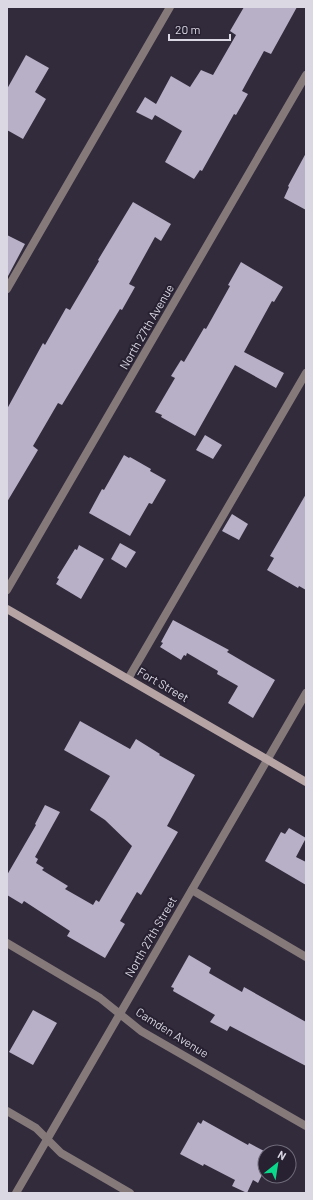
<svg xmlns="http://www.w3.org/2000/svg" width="313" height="1200" font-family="Barlow,sans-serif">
  <rect width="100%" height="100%" fill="#312b3c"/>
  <path fill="#b7b0c6" d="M244,7H297L271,54L264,51L242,91L248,94L236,115L234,114L202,171L200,170L194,179L165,162L182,131L155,115L152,120L136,112L145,97L156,104L171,76L190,87L201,70L213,75L236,35L230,31Z
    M26,55L49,68L35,92L46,99L23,139L7,130V89Z
    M306,153V210L284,198L289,187L288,186Z
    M133,202L171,224L161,241L155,237L129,284L135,287L122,310L120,309L62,405L58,403L33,446L38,450L7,502V409L43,343L45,345L66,308L70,310L99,261L98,260Z
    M7,235L25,244L7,278Z
    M241,262L283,287L274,302L272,301L244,352L284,373L276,388L235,365L195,436L161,417L162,415L155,412L175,378L171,376L181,360L184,362L204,328L206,329L230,286L228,285Z
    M205,435L222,445L213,459L196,450Z
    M124,455L129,458L130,457L151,469L150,471L166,480L152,504L149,503L130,536L89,513L102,489L104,490Z
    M306,494V590L299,586L298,588L267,570L274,558L270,556Z
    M232,514L248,524L239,540L222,531Z
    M120,543L136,552L126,568L111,559Z
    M79,545L104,559L81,599L56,584L59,579L57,578L75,549L77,550Z
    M173,620L229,650L227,652L275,680L253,718L228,703L238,686L217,674L218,671L187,653L186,656L184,655L181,660L160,647L163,643L161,642Z
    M80,721L130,749L136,739L160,754L159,755L195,775L167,826L178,832L141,895L137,892L120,921L125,924L105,958L67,936L70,931L24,901L22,904L7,895V875L36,825L35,824L45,805L60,812L35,857L38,859L36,863L44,868L42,870L68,886L65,889L93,905L96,900L99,902L132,846L105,820L90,810L110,776L64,750Z
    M289,828L306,838L296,857L306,862V885L265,861L281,832L285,834Z
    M189,955L211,968L209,973L242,992L244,987L306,1022V1066L230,1026L227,1031L210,1022L215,1015L173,991L174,988L171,987Z
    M33,1010L57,1023L33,1065L9,1052Z
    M203,1120L248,1145L249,1143L266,1152L265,1169L258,1183L253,1180L247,1193L232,1186L235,1180L204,1164L203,1166L180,1154L198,1122L201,1124Z"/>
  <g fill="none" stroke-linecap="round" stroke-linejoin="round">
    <path stroke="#85797a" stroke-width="8" d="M7,289L170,7
      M128,679L306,373
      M192,890L306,957
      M7,1111L36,1128L61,1153L130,1193"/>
    <path stroke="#85797a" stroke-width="8" d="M7,590L306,75
      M7,943L100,998L141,1031L306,1126
      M16,1193L306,693"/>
    <path stroke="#b6a4a5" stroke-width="8" d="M7,609L306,782"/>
  </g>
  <g text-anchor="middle" stroke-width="4" stroke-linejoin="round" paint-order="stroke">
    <g font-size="12" fill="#dbd8e3" stroke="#272132">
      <text transform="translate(147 327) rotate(-60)" y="4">North 27th Avenue</text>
      <text transform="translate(163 685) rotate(30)" y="4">Fort Street</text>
      <text transform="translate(151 937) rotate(-60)" y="4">North 27th Street</text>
      <text transform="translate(172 1033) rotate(32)" y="4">Camden Avenue</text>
    </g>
  </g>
  <rect width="313" height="1200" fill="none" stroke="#dbd8e3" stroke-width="16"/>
  <g transform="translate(277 1164) rotate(30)"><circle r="19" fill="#272132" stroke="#6f6a79"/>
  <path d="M0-3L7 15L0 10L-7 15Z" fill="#0ad98b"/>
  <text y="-6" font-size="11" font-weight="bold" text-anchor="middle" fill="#dbd8e3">N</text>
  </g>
  <path d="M169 34v6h61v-6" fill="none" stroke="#dbd8e3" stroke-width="2"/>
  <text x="175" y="34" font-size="12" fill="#dbd8e3" stroke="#272132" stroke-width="3" paint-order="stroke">20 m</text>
</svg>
